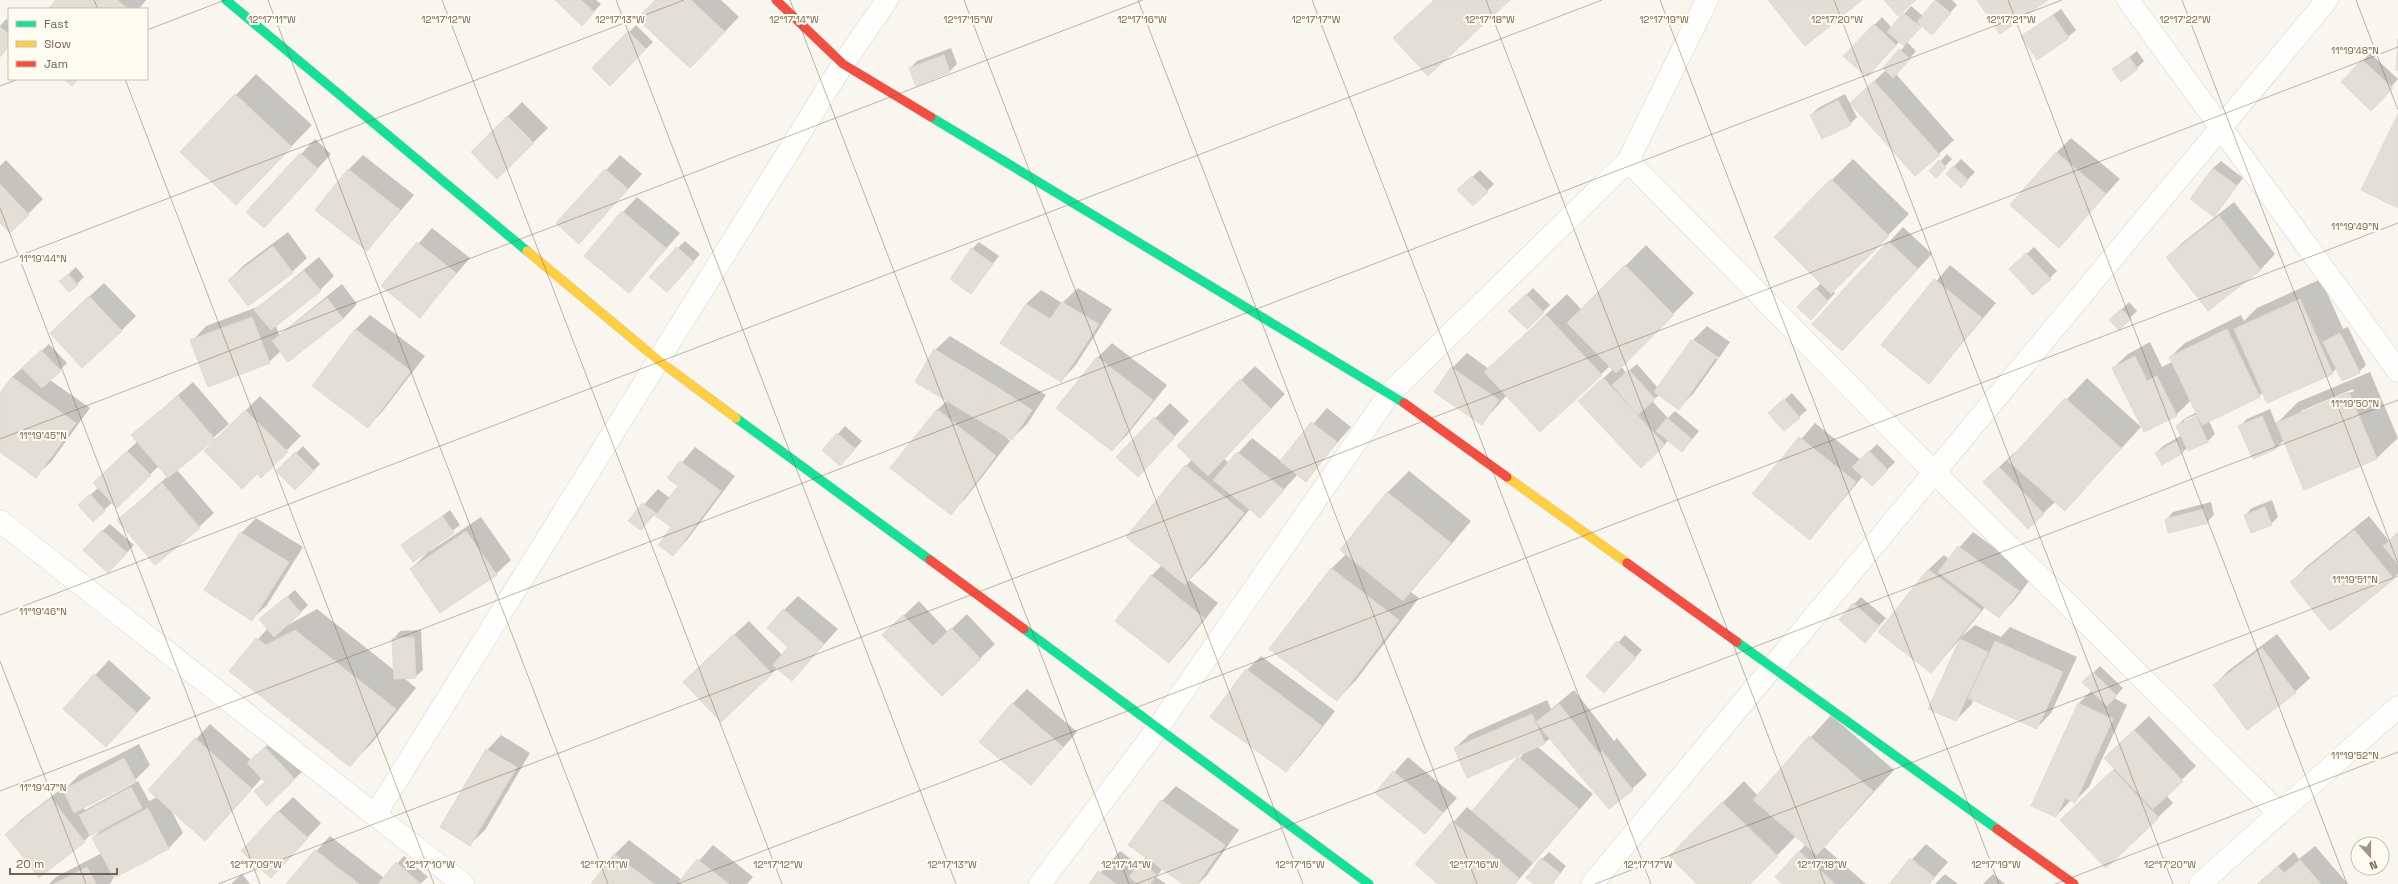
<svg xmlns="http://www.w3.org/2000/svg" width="2398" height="884" font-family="'Space Grotesk',sans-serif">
  <rect width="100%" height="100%" fill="#f8f6ef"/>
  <path fill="#0003" fill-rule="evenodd" d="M57,0H146L139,9H49Z
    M556,0H596L601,4L589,17Z
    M656,0H721L739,17L705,52Z
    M1936,0H1952L1957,5L1932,33L1922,25L1907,42L1916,51L1896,74L1954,140L1916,175L1851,103L1886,70L1905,45L1900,41L1874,69L1845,56L1882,17L1892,28L1911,6L1923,16Z
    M2061,9L2076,30L2068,37L2023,36Z
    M6,19L9,21V46L0,56V26Z
    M636,25L653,42L610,85L593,68Z
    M951,48L957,64L950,71L916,84L910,68L917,61Z
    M2137,51L2144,61L2137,68L2114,69Z
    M2370,53L2398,79L2378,102L2342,82Z
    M256,74L312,125L236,204L181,152Z
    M1845,94L1857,117L1850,124L1811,115L1818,108Z
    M522,102L548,128L497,178L472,152Z
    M2071,138L2120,179L2059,246L2056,153Z
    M315,139L331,154L278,212H248Z
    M1947,154L1952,159L1936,176L1931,171Z
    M363,155L414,195L367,250L348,170Z
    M620,155L642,174L579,243L558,223Z
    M1853,159L1909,214L1833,291L1835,293L1818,311L1799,307L1821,283L1775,237Z
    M1961,159L1975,172L1961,187L1947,174Z
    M6,160L43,199L10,232L0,222V166Z
    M2221,161L2243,178L2214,215L2213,168Z
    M1480,170L1494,184L1473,205L1465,183Z
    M637,197L680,233L629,291L623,212Z
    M2234,202L2275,254L2261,269L2208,310L2167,258L2182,243Z
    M1903,227L1932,254L1856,335L1813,324Z
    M432,228L470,258L420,316L382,286Z
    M288,232L307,258L292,272L229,280L244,265Z
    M685,241L700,254L674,284L678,248Z
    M979,242L999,256L971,293L972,249Z
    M1646,245L1694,293L1621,366L1626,373L1637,364L1658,388L1692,341L1707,326L1730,342L1719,358L1693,340V342L1718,359L1693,394L1679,408L1659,395L1652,401L1668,418L1675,411L1699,431L1689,443L1669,440L1641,466L1580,401L1613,369L1610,366L1540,431L1507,395L1482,423L1452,368L1467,353L1489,369L1567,294L1582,310Z
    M2034,247L2057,271L2050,278L2010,270Z
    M319,257L334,276L320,290L276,326L279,335L342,284L357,304L343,319L281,351L269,362L192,341L206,326L260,306Z
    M1950,265L1996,303L1929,383L1882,345Z
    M76,267L84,277L77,284L61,281Z
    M2321,279L2343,329L2348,327L2366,365L2359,372L2337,368L2332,373L2263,392L2259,396L2209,421L2215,434L2208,441L2189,450L2187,448L2183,452L2156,453L2163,446L2182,435L2177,426L2184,419L2197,412L2191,400L2176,415L2144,431L2113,368L2128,354L2150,342L2162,367L2172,362L2170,357L2185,343L2241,315L2244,321L2257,308ZM2200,413L2201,415L2184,423V420Z
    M104,283L136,316L121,331L66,318Z
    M1078,288L1112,309L1075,366L1061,381L1026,304L1041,290L1062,303Z
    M1533,288L1550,305L1527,328L1510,311Z
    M2129,302L2137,311L2119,329L2111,320Z
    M370,315L425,356L382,412L368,426L355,330Z
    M950,336L1046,395L1027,424L1012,439L1001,432L1010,441L965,499L950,513L937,410L948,400L935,350Z
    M1112,343L1167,385L1127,435L1112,450L1097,358Z
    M49,344L67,363L50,380L90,408L51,462L36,476L0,450V394L12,377Z
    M1255,366L1285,394L1224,459L1229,463L1252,438L1281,461L1327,408L1351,427L1305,480L1298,474L1259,517L1250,509L1206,563L1189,580L1218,603L1183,647L1168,662L1151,576L1162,565L1127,537L1192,459L1241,380Z
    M2370,372L2398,438L2377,458L2284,440L2276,448L2253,458L2240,426L2247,419L2270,409L2276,424L2298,402ZM2353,389L2354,391L2301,413V411Z
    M2087,378L2141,427L2065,510L2055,502L2028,528L1999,467L2014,453L2015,454Z
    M193,382L229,424L177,470L214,513L199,527L118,520L168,476L159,466L117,506L113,502L104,510L87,498L98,488L108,469L138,441L132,435Z
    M1792,393L1807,410L1784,430L1777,406Z
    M260,396L301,436L261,476L257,472L205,451Z
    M1170,403L1189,421L1152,461L1118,457Z
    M1815,423L1861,460L1877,444L1895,462L1872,485L1863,476L1810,539L1754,494Z
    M845,426L862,441L847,458L824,450Z
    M303,446L320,464L313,471L285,464Z
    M695,447L735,476L687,540L673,555L672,527L655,514L641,529L629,521L658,489L670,498L679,486L669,478Z
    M1409,471L1471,521L1411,592L1419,598L1357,679L1337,700L1270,649L1332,568L1346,554L1341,550L1388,492Z
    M2272,500L2278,517L2271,524L2245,515L2252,508Z
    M2211,502L2214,515L2207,522L2166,520L2173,512Z
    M450,510L460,525L428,550L429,552L481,517L511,560L496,574L411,569L428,552L402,546Z
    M2369,516L2389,541L2398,532V574L2393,578L2291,582L2306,567Z
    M256,518L303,547L267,605L252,619L241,533Z
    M110,524L134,545L108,572L102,531Z
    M1973,532L2033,576L2013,602L1998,617L1985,607L1961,637L1975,625L2001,637L2010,627L2077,657L2051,713L2037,728L1974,699L1971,705L1956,720L1929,708L1961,638L1931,672L1879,632L1929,569L1944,555L1949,559Z
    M295,590L308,605L288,625L317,609L394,670L393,639L400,631L421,630L423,670L415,677H403L416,688L371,744L350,765L230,671L268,628V612Z
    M798,596L838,629L792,680L777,668L771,674L699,667L749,621L782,655L790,646L784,610Z
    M1861,597L1886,618L1872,634L1854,604Z
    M919,601L948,632L967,614L995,644L942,695L898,621Z
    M2277,634L2310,678L2295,692L2214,685L2229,670Z
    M1625,635L1642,650L1612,684L1588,676Z
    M1261,656L1335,711L1300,756L1286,771L1247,670Z
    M109,660L151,698L106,746L64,709Z
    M2100,666L2123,688L2114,698L2127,705L2089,787L2075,801L2071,800L2056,816L2078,704L2092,690L2084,682Z
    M1027,689L1077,732L1031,784L1012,704Z
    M1574,690L1614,741L1617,738L1647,775L1632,789L1551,738L1538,747L1593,794L1515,884H1440L1416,864L1467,807L1473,812L1525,752L1455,748L1470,734L1547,700L1551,709Z
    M1831,715L1894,770L1824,847L1866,884H1784L1799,852L1806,844L1796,836L1749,884H1699L1670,856L1744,781L1758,796Z
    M2149,716L2196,766L2166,795L2173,803L2106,867L2076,806L2115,768L2120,743Z
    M210,724L251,760L272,741L302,772L294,779L266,781L262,778L205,840L171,810L183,833L169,848L114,877L110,884H49L56,877L102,853L93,838L102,829L91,834L84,841L6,834L21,820L66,785L67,787L79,775L139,744L150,765L135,780L83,807L85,810L138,781L149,801L157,797L149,790Z
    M501,735L530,753L485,830L470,844L487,750Z
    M1408,757L1457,798L1425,833L1376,793Z
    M1176,786L1239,830L1207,875L1198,884H1185L1163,868L1156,877L1166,884H1090L1120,851L1139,865L1146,857L1162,801Z
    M293,797L321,823L285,862L278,812Z
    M330,836L384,878L404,856L428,877L420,884H287Z
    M629,840L682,880L713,845L753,877L747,884H592L614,855Z
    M1926,844L1948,862L1929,884H1890Z
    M2315,846L2348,884H2257L2294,852L2299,859Z
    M1549,852L1566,866L1552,884H1536L1542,859Z
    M242,874L250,884H231Z
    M1945,874L1958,884H1935Z
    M1993,874L2005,884H1983Z"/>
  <path fill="#e4dfd6" stroke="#e1dad1" d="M56,0H117L128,9H48Z
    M555,0H581L594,12L582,26Z
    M655,0H691L725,32L690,68L637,19Z
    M1434,0H1510L1428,76L1393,38Z
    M1768,0H1862L1805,46Z
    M1884,0H1916L1898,16Z
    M1935,0L1951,13L1932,35L1917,22Z
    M1977,0H2048L2000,34Z
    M1903,13L1921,27L1904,46L1887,32Z
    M2053,15L2069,38L2037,60L2021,36Z
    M1874,24L1896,45L1867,77L1843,56Z
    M0,27L9,34V46L0,57Z
    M628,31L646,49L610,86L592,68Z
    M2398,39V70H2396Z
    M1899,49L1910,59L1893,78L1883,68Z
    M944,55L950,72L916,86L909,68Z
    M2129,57L2138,69L2121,82L2112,69Z
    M2362,60L2393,88L2371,111L2341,82Z
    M63,79H78L72,86Z
    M1874,81L1940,155L1915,176L1850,103Z
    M235,94L292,147L236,205L180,152Z
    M1838,100L1851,125L1822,139L1810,115Z
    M2398,114V208L2361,190Z
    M507,116L534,143L497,179L471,152Z
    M2056,152L2106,194L2059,248L2010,205Z
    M300,153L318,169L264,228L246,212Z
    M1939,160L1946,167L1936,178L1929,171Z
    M1953,166L1968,180L1961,188L1946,174Z
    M2213,168L2237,186L2214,217L2190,199Z
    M348,169L400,210L367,251L315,210Z
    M605,169L628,189L579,244L556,223Z
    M1472,176L1488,192L1473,206L1457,190Z
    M1831,179L1889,236L1831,294L1774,237Z
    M0,184L29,215L10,233L0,223Z
    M622,211L666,248L629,293L584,256Z
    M2219,216L2261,270L2208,311L2166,257Z
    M1888,241L1918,269L1842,351L1812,324Z
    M417,242L456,273L420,318L381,286Z
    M273,246L293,273L248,306L228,280Z
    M677,247L694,262L667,292L649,277Z
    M971,248L993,264L971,294L950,279Z
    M2026,253L2051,279L2033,295L2009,269Z
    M1625,265L1674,315L1616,373L1567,323Z
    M304,271L321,291L271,330L254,310Z
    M68,274L78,285L69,292L59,281Z
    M1934,279L1982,318L1929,384L1881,345Z
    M1815,288L1828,301L1811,320L1797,307Z
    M1526,294L1544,313L1527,329L1508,311Z
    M89,296L122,331L82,368L50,333Z
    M327,298L343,319L288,362L272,341Z
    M2300,299L2333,374L2267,403L2234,329Z
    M1062,302L1099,324L1061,382L1000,343L1026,304L1050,319Z
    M2121,309L2131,319L2119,330L2109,320Z
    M1546,315L1602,375L1540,432L1484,372Z
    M252,317L270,363L208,387L190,340Z
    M355,329L411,371L368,428L312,386Z
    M2227,329L2260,397L2202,425L2169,357Z
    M2340,333L2360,373L2342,381L2323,342Z
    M1691,340L1716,357L1679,410L1654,392Z
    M934,349L994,385L975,418L915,382Z
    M41,350L61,371L42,388L22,368Z
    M2135,356L2147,381L2157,376L2177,416L2144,432L2112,368Z
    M1097,357L1153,400L1112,451L1056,408Z
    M1451,367L1499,400L1482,425L1434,392Z
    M1629,370L1655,399L1638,415L1612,385Z
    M12,377L76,423L36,478L0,452V393Z
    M1603,378L1665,445L1641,468L1578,401Z
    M1240,379L1271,409L1208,476L1177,446Z
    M994,385L1032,410L1012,440L975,418Z
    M2349,392L2377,459L2304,490L2276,423Z
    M178,396L215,439L168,478L131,435Z
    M2065,398L2121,448L2065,511L2008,461Z
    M1784,399L1800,418L1784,431L1768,413Z
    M937,409L996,456L951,515L890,468Z
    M245,410L288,452L261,478L257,474L242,489L204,451Z
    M2196,416L2208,442L2188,451L2176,426Z
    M2262,416L2276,449L2253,459L2238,426Z
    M1154,417L1175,437L1138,477L1116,457Z
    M1667,418L1692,439L1682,452L1656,431Z
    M1311,422L1337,442L1306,482L1280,461Z
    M837,433L855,449L840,466L822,450Z
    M1799,437L1856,482L1810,540L1752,494Z
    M2177,441L2183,453L2162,465L2155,453Z
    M127,451L151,475L117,508L93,483Z
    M1869,451L1888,470L1872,486L1852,467Z
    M295,452L314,471L295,490L276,471Z
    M1237,452L1284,490L1260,518L1213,480Z
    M680,461L721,491L673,556L658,545L671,527L653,514L641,530L628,521L642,503L657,514L678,486L667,478Z
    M1185,465L1244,513L1185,585L1126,537Z
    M1999,467L2044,514L2028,529L1983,482Z
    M162,483L200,528L155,565L117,520Z
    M1387,492L1451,543L1403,601L1340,550Z
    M90,494L105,511L93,522L78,505Z
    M2265,507L2272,525L2251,533L2244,515Z
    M2204,509L2208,523L2168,533L2165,519Z
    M442,516L454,533L413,562L401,545Z
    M102,530L127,553L108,573L83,550Z
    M2354,530L2394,579L2330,631L2290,582Z
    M466,531L497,575L440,613L410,569Z
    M240,532L289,562L252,621L204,590Z
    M2398,533V564L2383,546Z
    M1958,546L2019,591L1999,618L1938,572Z
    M1331,568L1399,620L1337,701L1269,649Z
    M1928,569L1981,610L1931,673L1878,632Z
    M1151,575L1204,618L1169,663L1115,621Z
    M287,596L301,613L274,637L259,619Z
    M1853,603L1879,626L1865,643L1839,620Z
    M783,609L824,644L792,681L773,665L788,647L767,628Z
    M903,615L933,646L951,628L981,659L942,696L882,635Z
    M295,630L396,709L350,767L229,671L256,638L266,645Z
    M734,634L772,674L721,722L683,682Z
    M414,637L416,678L394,679L392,638Z
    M1960,639L1988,652L1956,721L1928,709Z
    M1617,641L1636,658L1604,693L1586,676Z
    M1995,641L2063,672L2037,729L1968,698Z
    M2262,648L2296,693L2247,730L2213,685Z
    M1246,669L1322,726L1286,772L1210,717Z
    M2093,672L2117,696L2107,706L2082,682Z
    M94,674L137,713L106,747L63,709Z
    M1012,703L1063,747L1031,785L979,742Z
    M2078,703L2113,719L2075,803L2065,798L2056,817L2031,806Z
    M1559,704L1600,755L1578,773L1536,722Z
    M1532,714L1545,744L1467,778L1454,748Z
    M2134,730L2183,781L2153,809L2104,758Z
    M1809,736L1873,791L1817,855L1753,800Z
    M195,738L252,789L205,841L148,790Z
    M265,747L295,779L267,806L254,791L265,782L247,763Z
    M486,749L517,767L470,846L440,827Z
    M1602,751L1633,790L1609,809L1578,773Z
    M1518,757L1579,809L1533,863L1472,811Z
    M124,758L136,781L74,813L63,790Z
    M2113,770L2159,818L2106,868L2060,820Z
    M1393,771L1443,813L1425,834L1375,793Z
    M131,787L142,808L90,836L79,815Z
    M51,798L85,842L39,878L5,834Z
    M1161,800L1225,845L1197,884H1183L1128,845Z
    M1722,802L1778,856L1750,884H1697L1669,856Z
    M148,808L169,849L114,878L92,838Z
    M278,811L308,838L271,878L241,851Z
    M1452,821L1519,878L1514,884H1438L1415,864Z
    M315,850L359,884H286Z
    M1799,851L1835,884H1783L1775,877Z
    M614,854L654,884H591Z
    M1541,858L1560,873L1552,884H1534L1526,878Z
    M1910,858L1934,877L1928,884H1889Z
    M697,859L729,884H682L679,882Z
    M2300,860L2321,884H2258L2278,866L2284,873Z
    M396,862L421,884H378Z
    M1140,862L1157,875L1150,884H1138L1129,877Z
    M87,867L96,884H54Z
    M1098,871L1116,884H1089Z"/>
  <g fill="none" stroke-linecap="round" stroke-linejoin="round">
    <defs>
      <path id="street" d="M2128,0L2398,371
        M1628,161L1934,472L2279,813
        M0,521L463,884
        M375,815L843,64L887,0
        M1040,884L1157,729L1390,393L1628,161L1707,0
        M1592,884L2327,0
        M2200,884L2398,707"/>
      <path id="fast" d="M226,0L527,251
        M931,117L1404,403
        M736,418L930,560
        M1024,629L1369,884
        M1737,642L1997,829"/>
      <path id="slow" d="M527,251L658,360L736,418
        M1507,477L1627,563"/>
      <path id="jam" d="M776,0L843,64L931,117
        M1404,403L1507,477
        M930,560L1024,629
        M1627,563L1737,642
        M1997,829L2074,884"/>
    </defs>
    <use href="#street" stroke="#d7d3cd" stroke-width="23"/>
    <use href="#fast" stroke="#d8d3cc" stroke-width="10"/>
    <use href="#slow" stroke="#d8d3cc" stroke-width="10"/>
    <use href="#jam" stroke="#d8d3cc" stroke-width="10"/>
    <use href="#street" stroke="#fefefd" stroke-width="22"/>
    <use href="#fast" stroke="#16e098" stroke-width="9"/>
    <use href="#slow" stroke="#ffcf43" stroke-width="9"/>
    <use href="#jam" stroke="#f24e42" stroke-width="9"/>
  </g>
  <path fill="none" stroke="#76624e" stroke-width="1" stroke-opacity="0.45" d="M94,0L98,9M268,0L608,884M442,0L782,884M616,0L956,884M790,0L1129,884M964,0L1303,884M1138,0L1477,884M1312,0L1651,884M1486,0L1825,884M1660,0L1999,884M1834,0L2173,884M2008,0L2347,884M2182,0L2398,563M2356,0L2398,110M147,30L225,0M125,79L434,884M0,86L19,79M0,208L260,884M0,263L684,0M0,439L1143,0M0,615L1602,0M0,661L86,884M0,791L2062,0M218,884L2398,47M677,884L2398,223M1136,884L2398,400M1595,884L2398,576M2055,884L2398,752"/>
  <g font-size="10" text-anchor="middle" fill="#76624e" stroke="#fefbf1" stroke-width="4" stroke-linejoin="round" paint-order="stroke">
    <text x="272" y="23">12°17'11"W</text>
    <text x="446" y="23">12°17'12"W</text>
    <text x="620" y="23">12°17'13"W</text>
    <text x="794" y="23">12°17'14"W</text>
    <text x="968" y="23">12°17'15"W</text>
    <text x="1142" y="23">12°17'16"W</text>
    <text x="1316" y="23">12°17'17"W</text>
    <text x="1490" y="23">12°17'18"W</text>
    <text x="1664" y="23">12°17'19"W</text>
    <text x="1837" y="23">12°17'20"W</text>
    <text x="2011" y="23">12°17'21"W</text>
    <text x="2185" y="23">12°17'22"W</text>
    <text x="2355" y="54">11°19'48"N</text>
    <text x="2355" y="230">11°19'49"N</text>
    <text x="43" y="262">11°19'44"N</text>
    <text x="2355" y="407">11°19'50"N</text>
    <text x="43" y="439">11°19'45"N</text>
    <text x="2355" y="583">11°19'51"N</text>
    <text x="43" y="615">11°19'46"N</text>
    <text x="2355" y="759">11°19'52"N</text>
    <text x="43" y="791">11°19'47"N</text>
    <text x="256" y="868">12°17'09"W</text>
    <text x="430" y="868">12°17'10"W</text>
    <text x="604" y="868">12°17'11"W</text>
    <text x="778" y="868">12°17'12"W</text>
    <text x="952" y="868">12°17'13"W</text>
    <text x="1126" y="868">12°17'14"W</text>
    <text x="1300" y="868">12°17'15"W</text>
    <text x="1474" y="868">12°17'16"W</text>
    <text x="1648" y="868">12°17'17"W</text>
    <text x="1822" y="868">12°17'18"W</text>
    <text x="1996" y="868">12°17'19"W</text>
    <text x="2170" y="868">12°17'20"W</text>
  </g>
  <rect x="8" y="8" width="140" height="72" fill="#fefbf1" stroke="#c8beb0"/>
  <rect x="16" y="21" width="20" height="6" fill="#16e098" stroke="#c8beb0"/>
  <text x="44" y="28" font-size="12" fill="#76624e">Fast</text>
  <rect x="16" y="41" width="20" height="6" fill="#ffcf43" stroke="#c8beb0"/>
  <text x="44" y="48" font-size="12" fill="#76624e">Slow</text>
  <rect x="16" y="61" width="20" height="6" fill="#f24e42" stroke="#c8beb0"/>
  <text x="44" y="68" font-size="12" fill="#76624e">Jam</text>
  <g transform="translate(2370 856) rotate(159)"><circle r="19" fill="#fefbf1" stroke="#c8beb0"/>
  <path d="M0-3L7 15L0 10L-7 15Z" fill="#a49686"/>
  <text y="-6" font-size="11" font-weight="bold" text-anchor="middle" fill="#76624e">N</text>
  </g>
  <path d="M10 868v6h107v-6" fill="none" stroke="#76624e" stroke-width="2"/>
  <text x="16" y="868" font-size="12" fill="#76624e" stroke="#fefbf1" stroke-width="3" paint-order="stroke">20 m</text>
</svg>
